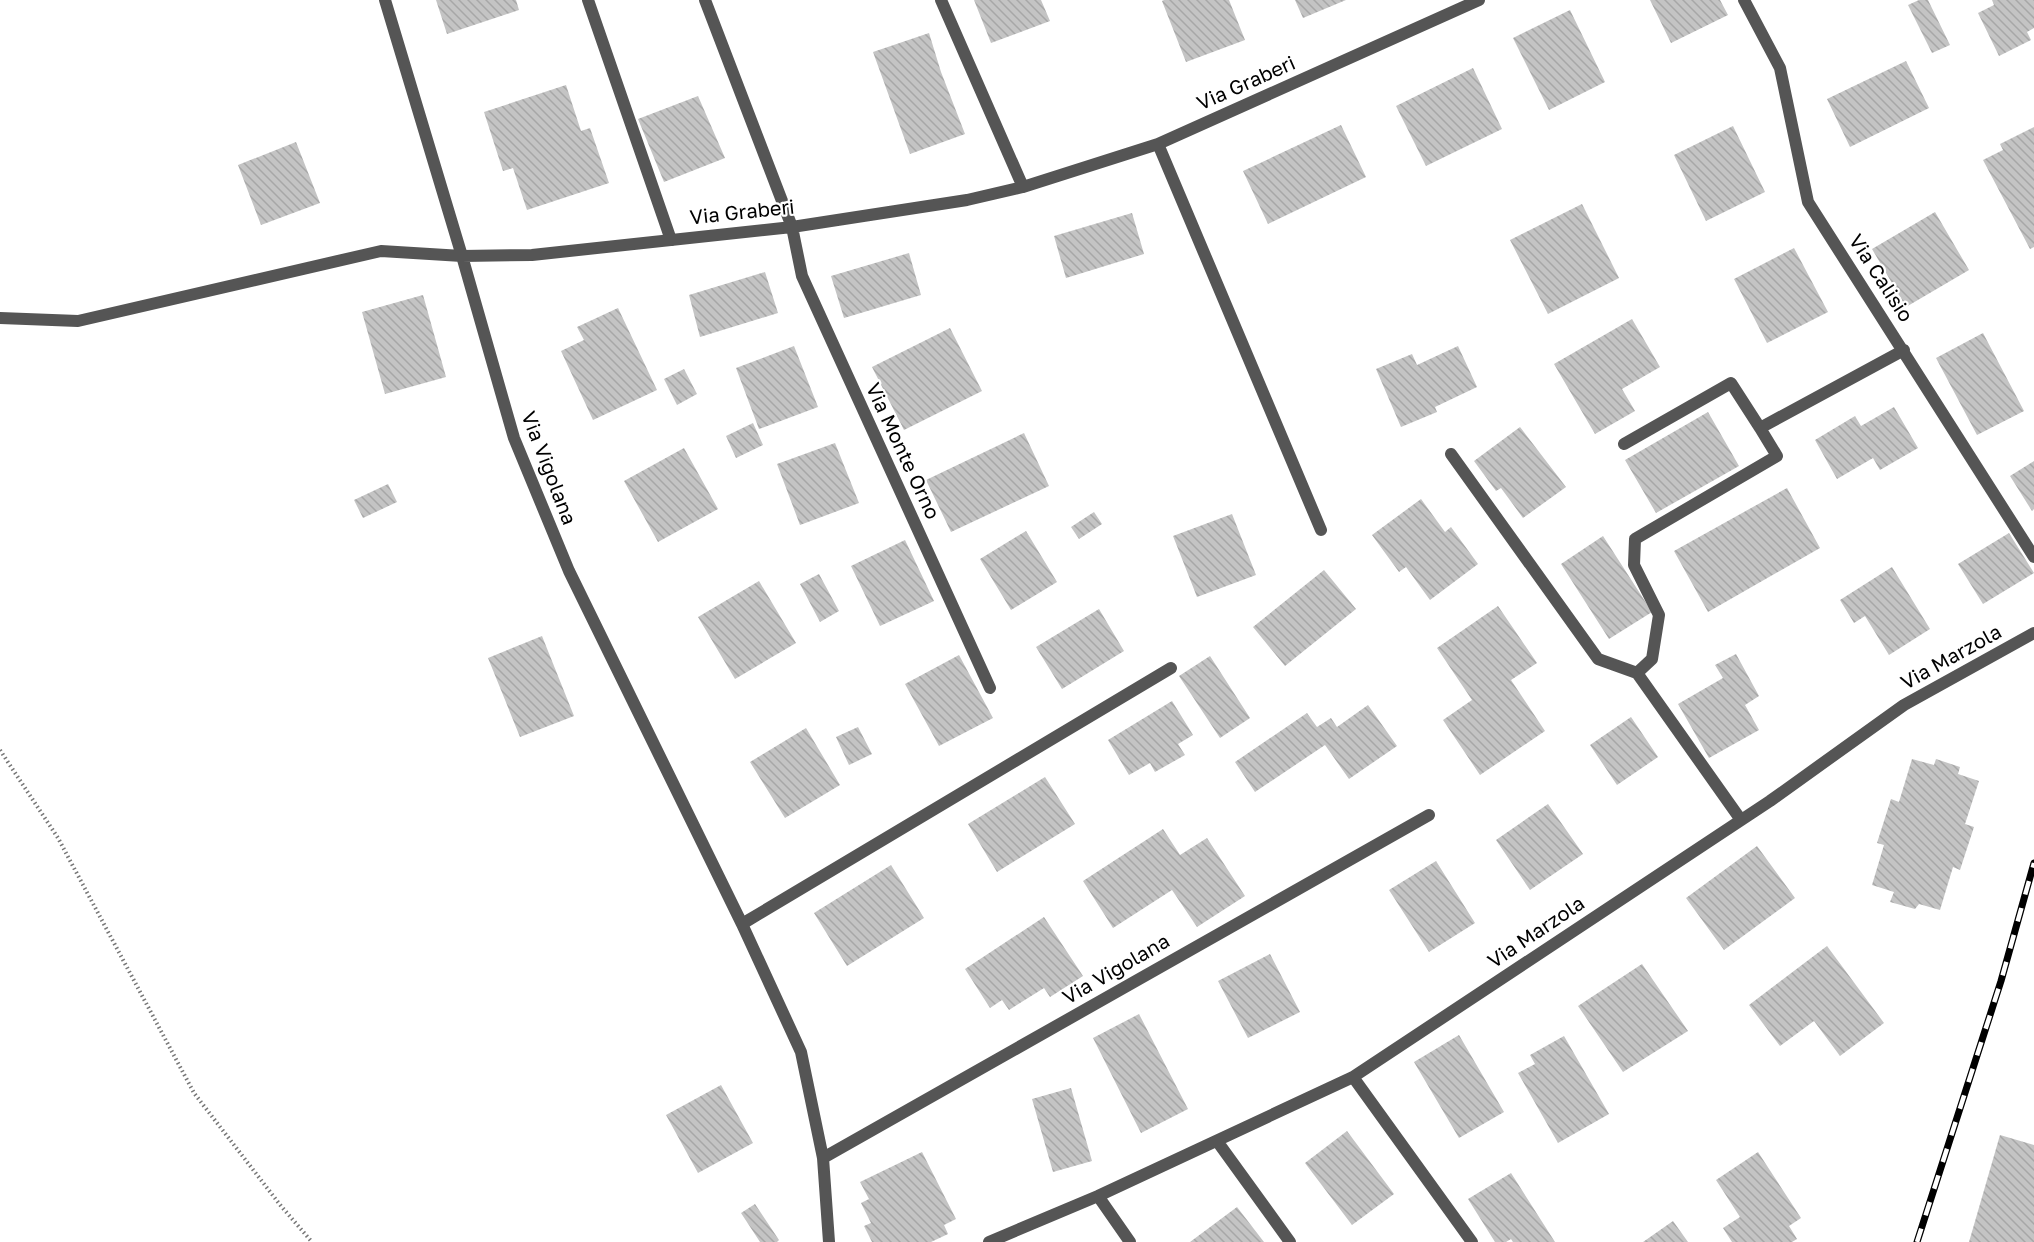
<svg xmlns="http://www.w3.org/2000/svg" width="2034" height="1242" font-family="'Golos Text',sans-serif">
  <defs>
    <pattern id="building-back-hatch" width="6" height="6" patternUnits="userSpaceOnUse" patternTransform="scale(1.5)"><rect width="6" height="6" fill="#c4c4c4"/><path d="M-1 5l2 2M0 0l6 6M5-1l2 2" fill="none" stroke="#a7a7a7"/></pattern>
  </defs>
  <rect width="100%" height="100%" fill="#fff"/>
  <path fill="url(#building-back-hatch)" d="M436,0H516L519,10L447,34Z
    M974,0H1041L1050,21L991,43Z
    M1164,0H1229L1245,40L1186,62L1162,1Z
    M1295,0H1346L1303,18Z
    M1650,0H1720L1728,15L1671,43Z
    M1919,0H1928L1950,45L1932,53L1908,5Z
    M1992,0H2034V28L2027,32L2031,40L1999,56L1978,13L1994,5Z
    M1570,10L1605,82L1549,110L1513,38Z
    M929,33L941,72L965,134L910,154L873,52Z
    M1906,61L1929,108L1850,147L1827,99Z
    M1473,68L1502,129L1426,166L1396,106Z
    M566,85L581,131L590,128L609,183L527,210L513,168L503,171L484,112Z
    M698,96L725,158L664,182L638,119Z
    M1341,125L1366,177L1268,224L1243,171Z
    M1733,126L1765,192L1706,221L1674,155Z
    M2034,127V247L2030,249L1983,160L2003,150L2000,144Z
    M296,142L320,203L261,225L238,165Z
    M1582,204L1619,278L1548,314L1510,240Z
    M1935,212L1969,270L1906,307L1872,249Z
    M1132,213L1144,254L1066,278L1054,236Z
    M1794,248L1828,312L1767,343L1734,279Z
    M909,253L921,295L844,318L831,276Z
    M765,272L778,313L700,337L689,295Z
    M423,295L446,377L385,394L362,312Z
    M618,308L657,390L593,420L561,351L584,340L577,327Z
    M1632,319L1660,367L1622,389L1635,411L1595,434L1554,364Z
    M950,328L982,391L904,430L872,367Z
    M1983,333L2024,411L1977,435L1936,358Z
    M794,346L818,407L759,429L736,368Z
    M1458,346L1477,387L1435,407L1437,412L1401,427L1376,369L1412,354L1417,365Z
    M684,369L697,394L677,405L664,379Z
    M1894,407L1918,448L1880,470L1873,458L1837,479L1815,440L1855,416L1861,426Z
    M1708,412L1739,466L1656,513L1625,460Z
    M753,423L763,445L736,458L726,436Z
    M1520,427L1566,487L1523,518L1501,488L1496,491L1474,461Z
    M1024,433L1049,486L951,532L926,480Z
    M835,443L859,503L800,525L777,464Z
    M684,448L718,509L658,542L624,481Z
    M2034,461V509L2032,511L2010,476Z
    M388,484L397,502L363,518L354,500Z
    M1787,488L1820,548L1708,612L1674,551Z
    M1421,499L1445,532L1451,527L1478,564L1430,600L1406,567L1399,572L1372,535Z
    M1094,512L1102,524L1079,539L1071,527Z
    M1232,514L1256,575L1197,597L1173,536Z
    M1026,531L1057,582L1011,610L980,559Z
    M2009,533L2034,573L1983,604L1958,564Z
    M1603,536L1652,612L1609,639L1561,564Z
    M905,540L934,601L880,626L851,566Z
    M1892,567L1930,629L1889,655L1865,616L1854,623L1840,600Z
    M1324,570L1356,609L1285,666L1253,627Z
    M819,574L839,611L820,622L800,584Z
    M759,581L796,643L735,679L698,617Z
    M1498,606L1537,663L1511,680L1545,731L1480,775L1443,720L1472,700L1437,648Z
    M1099,609L1124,651L1062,689L1036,647Z
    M542,636L574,716L520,737L488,658Z
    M1736,654L1759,696L1745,705L1759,730L1709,758L1678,704L1723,678L1715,665Z
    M959,655L993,718L939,746L905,684Z
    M1210,656L1250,718L1220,738L1179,676Z
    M1172,701L1193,735L1178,744L1185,755L1155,772L1150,763L1129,775L1108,740Z
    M1368,705L1397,746L1349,779L1325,745L1255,792L1235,762L1307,713L1317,727L1331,718L1337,727Z
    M1631,717L1658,757L1617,785L1590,745Z
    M858,727L872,754L849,765L836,737Z
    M806,728L840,785L785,818L750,762Z
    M1912,759L1934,765L1936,759L1960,767L1958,774L1979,781L1965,824L1974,827L1960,870L1953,867L1940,910L1919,904L1915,909L1890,902L1894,892L1872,885L1884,845L1877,843L1891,799L1899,802Z
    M1045,777L1075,824L997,872L968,824Z
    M1548,804L1583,854L1530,890L1496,840Z
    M1163,829L1180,855L1207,838L1245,896L1197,927L1172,890L1113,928L1083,881Z
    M1757,846L1795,898L1724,950L1686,898Z
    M1436,861L1475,923L1429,952L1389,890Z
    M891,865L924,918L847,966L814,913Z
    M1044,917L1083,976L1050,997L1044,988L1009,1010L1002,1000L990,1008L965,969Z
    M1827,946L1884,1023L1840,1056L1814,1021L1780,1046L1749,1005Z
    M1270,954L1300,1012L1248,1038L1218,981Z
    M1642,964L1688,1031L1623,1072L1578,1006Z
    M1139,1014L1188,1109L1141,1133L1093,1038Z
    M1459,1035L1504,1112L1459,1138L1414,1062Z
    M1564,1036L1609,1114L1558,1143L1518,1073L1535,1064L1530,1055Z
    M721,1085L753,1143L698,1173L666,1115Z
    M1071,1088L1092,1161L1053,1172L1032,1099Z
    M1347,1131L1394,1194L1352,1225L1305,1163Z
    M2000,1135L2034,1145V1242H1969Z
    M922,1152L956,1219L944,1225L948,1234L931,1242H872L864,1226L871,1223L861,1203L869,1199L860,1182Z
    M1758,1152L1801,1218L1789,1226L1797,1239L1792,1242H1732L1723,1228L1740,1217L1716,1180Z
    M1511,1173L1555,1242H1513L1511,1239L1506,1242H1495L1468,1199Z
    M755,1204L779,1240L777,1242H760L741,1213Z
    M1237,1207L1264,1242H1190Z
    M1673,1221L1688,1242H1643Z"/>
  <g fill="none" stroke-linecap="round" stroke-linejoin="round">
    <path stroke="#777" stroke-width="4" stroke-dasharray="1.5 3" stroke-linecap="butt" d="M0,750L58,838L194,1093L281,1206L312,1242"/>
    <path stroke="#555" stroke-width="12" d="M588,0L671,240"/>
    <path stroke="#555" stroke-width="12" d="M385,0L462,256L514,438L569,571L742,924L801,1052L823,1158L829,1242
      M705,0L792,227L802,276L990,688
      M941,0L1023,187
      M1744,0L1780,68L1808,202L2034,557
      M1158,144L1321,530
      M0,318L78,321L381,251L462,256L532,255L792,227L967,200L1023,187L1158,144L1479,0
      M1624,444L1731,383L1760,428
      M1451,454L1598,659L1637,673L1741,820
      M1637,673L1652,659L1659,615L1634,565L1635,539L1777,456L1760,428L1904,350
      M742,924L1171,668
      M1353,1077L1472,1242
      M1217,1141L1290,1242
      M823,1158L1429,815
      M1098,1196L1130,1242
      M989,1242L1098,1196L1353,1077L1770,801L1904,705L2034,633"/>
    <defs>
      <path id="rail" d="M1917,1242L2001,981L2034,863"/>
    </defs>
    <use href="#rail" stroke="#000" stroke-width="7"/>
    <use href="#rail" stroke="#fff" stroke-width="4.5" stroke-dasharray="14" stroke-linecap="butt"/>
  </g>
  <g text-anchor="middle" stroke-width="4.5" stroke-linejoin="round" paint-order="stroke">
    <g font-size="20" fill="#000" stroke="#fff">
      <text transform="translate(1246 83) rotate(-24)" y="7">Via Graberi</text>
      <text transform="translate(742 212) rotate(-6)" y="7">Via Graberi</text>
      <text transform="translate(1881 278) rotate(57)" y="7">Via Calisio</text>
      <text transform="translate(903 451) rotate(65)" y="7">Via Monte Orno</text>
      <text transform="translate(549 468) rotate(69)" y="7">Via Vigolana</text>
      <text transform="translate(1951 657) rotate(-29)" y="7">Via Marzola</text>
      <text transform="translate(1536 932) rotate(-34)" y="7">Via Marzola</text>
      <text transform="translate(1116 969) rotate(-30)" y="7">Via Vigolana</text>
    </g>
  </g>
</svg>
